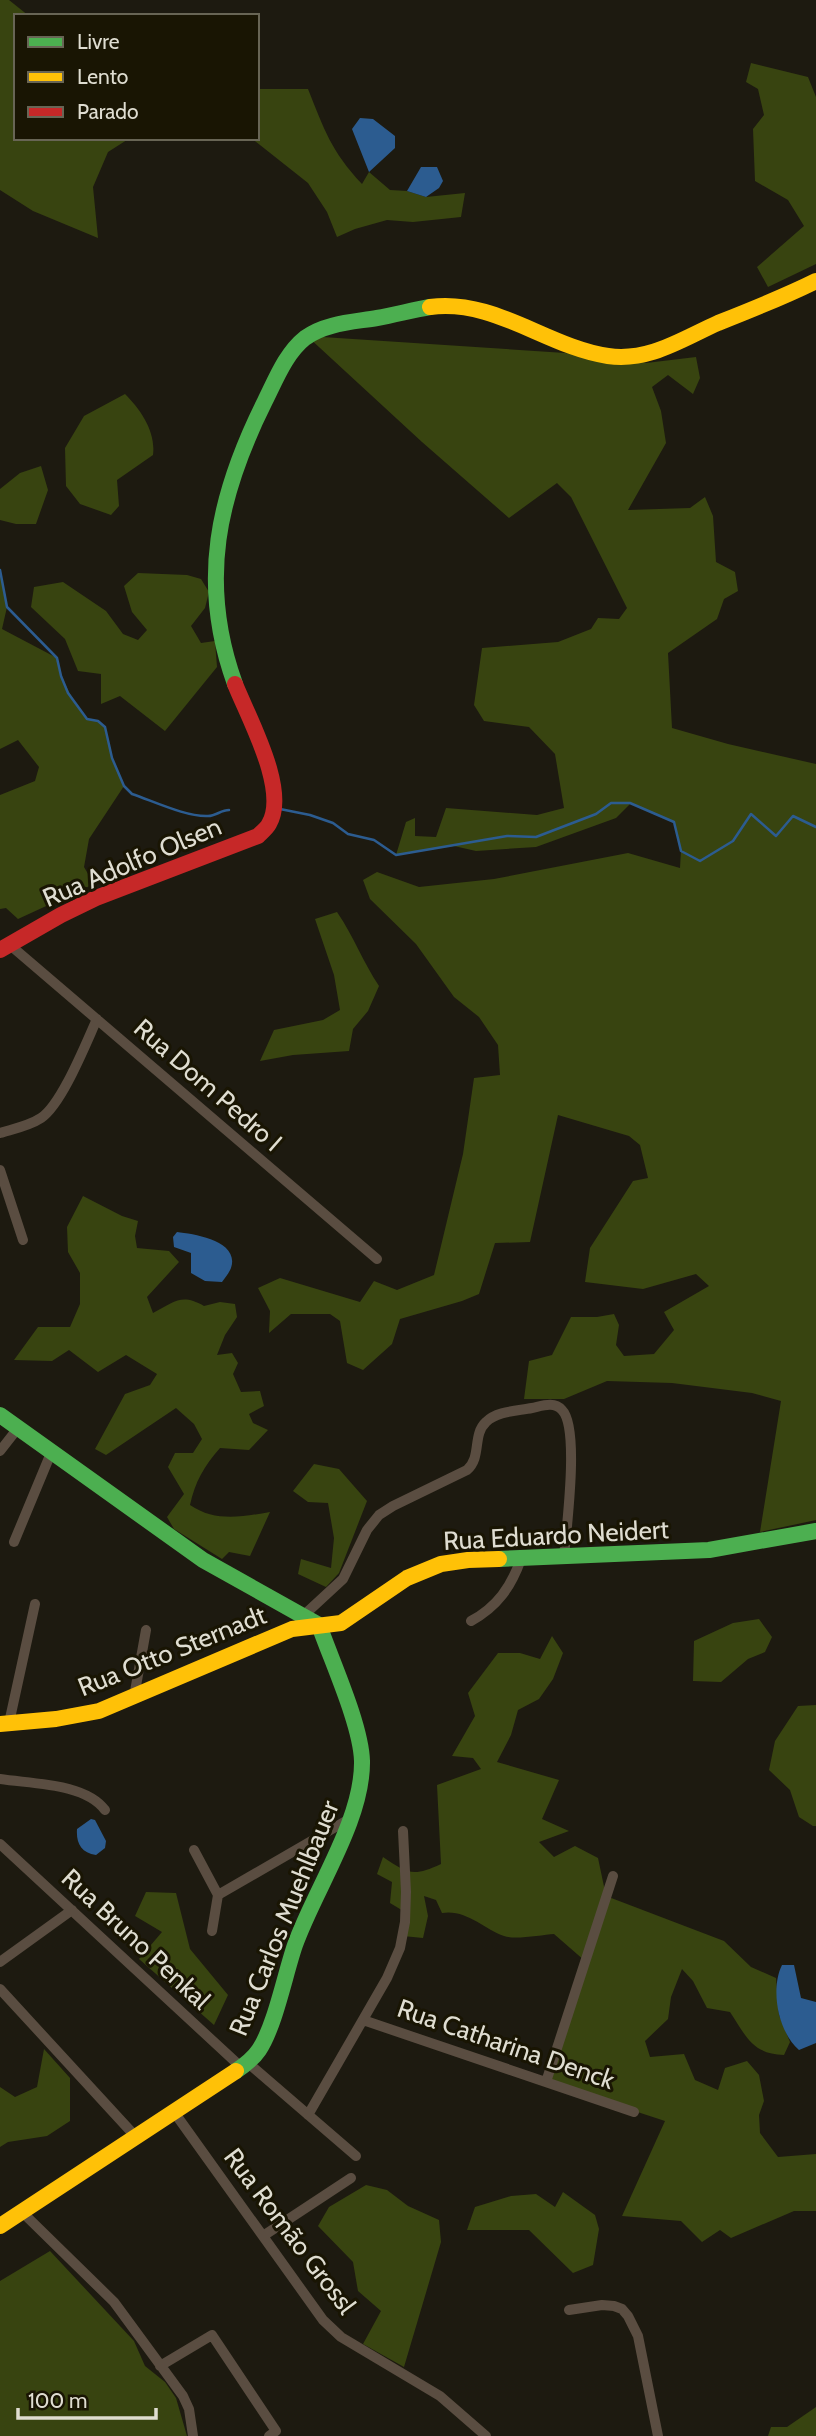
<svg xmlns="http://www.w3.org/2000/svg" width="816" height="2436" font-family="Cabin,sans-serif">
  <rect width="100%" height="100%" fill="#1d1a10"/>
  <path fill="#384410" d="M0,0H9L29,16H16V138H130L108,152L93,187L98,238L33,211L0,190Z
    M751,63L808,77L816,97V264L768,287L757,267L804,226L788,200L755,181L753,129L764,115L758,89L746,82Z
    M257,89H308C324,129 331,151 362,184L369,172L390,190L407,191L426,197L465,193L461,217L413,222L387,220L355,229L337,237L327,212L308,183L251,138H257Z
    M307,336L626,357L646,363L696,357L700,378L693,394L668,375L652,387L661,411L666,443L628,510L690,508L705,497L713,516L716,562L735,572L738,591L724,599L717,619L668,653L672,728L728,744L816,764V1520L760,1532L781,1401L752,1393L672,1383L607,1381L564,1399H524L529,1361L552,1355L571,1317H597L614,1314L619,1325L616,1345L624,1356L654,1354L674,1330L664,1312L709,1286L696,1274L643,1289L585,1282L590,1248L633,1181L648,1178L640,1145L629,1136L558,1115L530,1242L495,1243L479,1294L462,1301L400,1319L392,1344L363,1370L347,1363L340,1321L330,1314H291L269,1333L270,1311L258,1288L280,1278L360,1302L374,1281L397,1290L434,1275L463,1154L474,1078L500,1075L498,1045L479,1017L454,997L416,944L370,899L363,880L377,872L419,887L494,879L628,853L680,868L681,851L674,823L631,803L616,818L536,847L476,851L454,846L396,855L406,822L415,818V836L436,837L446,808L537,815L564,808L555,754L529,727L484,721L474,705L482,648L558,642L591,629L598,618L619,619L627,608L571,497L557,483L509,518L422,442Z
    M125,394C141,410 156,432 153,455L117,480L119,506L111,515L80,504L66,486L65,448L84,416Z
    M41,466L48,490L36,524H16L0,520V489L20,473Z
    M0,570L7,607L2,629L57,658C62,683 72,699 87,719L98,721L105,727L112,758L124,786L89,839L84,867L94,884L18,919L6,908L0,909V795L35,781L39,767L18,740L0,749Z
    M138,573L187,575L201,579L209,592L205,608L191,626L201,643L215,641L217,667L165,731L120,696L101,704V674L78,671L65,639L31,607L34,587L63,582L106,611L123,634L138,640L147,630L132,612L124,586Z
    M337,912C354,937 363,962 379,986L368,1011L353,1029L349,1051L293,1055L260,1061L274,1030L323,1020L340,1010L334,975L315,919Z
    M83,1196L122,1216L138,1221L135,1236L137,1248L169,1251L179,1262L147,1297L153,1313C175,1302 181,1293 204,1306L220,1302L235,1304L237,1317L225,1335L217,1355L232,1353L238,1363L233,1374L241,1392L260,1391L264,1406L249,1414L253,1423L268,1430L249,1450L220,1448C204,1466 195,1482 190,1505C215,1522 241,1517 270,1512L250,1556L229,1552L222,1559L174,1529L167,1517L184,1494L168,1467L175,1453H193L202,1439L194,1424L176,1408L106,1455L95,1449L125,1394L150,1385L157,1374L126,1355L98,1372L69,1350L52,1361L14,1360L38,1327H70L80,1304V1273L68,1252L67,1227Z
    M314,1464L339,1469L367,1501L339,1573L326,1587L298,1574L301,1559L331,1568L334,1538L328,1503L308,1502L293,1491Z
    M759,1619L772,1637L765,1652L748,1659L721,1682L693,1681L694,1641L733,1623Z
    M552,1636L563,1653L553,1679L539,1699L518,1710L511,1735L497,1762L559,1780L542,1819L569,1831L539,1842L554,1857L575,1846L598,1858L606,1896L724,1941L751,1967L776,1978L779,2015L790,2042L784,2055C752,2054 746,2036 730,2012L707,2008L693,1981L682,1969L671,1997L668,2019L645,2041L650,2057L684,2054L695,2080L718,2090L725,2068L747,2061L759,2075L764,2101L759,2115L760,2133L778,2157L816,2154V2211H794L731,2238L720,2230L702,2242L681,2221L622,2216L665,2121L546,2082L585,1961L554,1934C542,1935 514,1940 504,1936C484,1929 466,1909 442,1913L436,1900L424,1896L428,1916L423,1938L403,1936L405,1912L390,1903L392,1882L377,1874L383,1857C408,1874 413,1877 441,1864L437,1785L481,1769L473,1758L452,1756L475,1716L468,1693L498,1653H520L540,1659Z
    M816,1705V1826H813L799,1817L790,1790L769,1770L775,1741L798,1706Z
    M146,1892L176,1893L190,1949L228,1995L214,2025L139,1959L162,1932L135,1916Z
    M44,2049L70,2078V2121L47,2136L8,2142L0,2147V2087L15,2097L37,2087Z
    M366,2185L387,2190L408,2206L439,2220L441,2242L404,2367L363,2344L381,2311L358,2291L353,2262L318,2226L329,2207Z
    M563,2192L595,2215L599,2229L593,2265L573,2273L529,2230H467L475,2207L511,2196L536,2194L555,2207Z
    M50,2251L134,2341L145,2366L165,2382L176,2398L187,2436H0V2281Z
    M816,2407V2436H768L771,2427H787Z"/>
  <path fill="#2c5c90" d="M360,118L373,119L395,136V148L369,172L352,129Z
    M421,167H437L443,181L439,188L426,197L407,191Z
    M177,1232C195,1234 240,1241 231,1268C229,1273 225,1278 222,1282L205,1281L191,1273V1253L174,1247L173,1237Z
    M91,1819L95,1820L106,1841L105,1848L96,1855C81,1853 76,1843 77,1829Z
    M782,1965H794L801,1998L816,2002V2043L799,2050C778,2032 770,1989 782,1965Z"/>
  <g fill="none" stroke-linecap="round" stroke-linejoin="round">
    <path stroke="#2c5c90" stroke-width="2.5" d="M0,570L7,607L57,658L61,676L68,693L87,719L98,721L105,727L112,758L124,786L132,794C153,801 186,817 208,816C216,816 221,810 229,810
      M280,809L310,815L333,823L348,834L374,840L396,855L507,836L536,837L596,814L611,803H630L674,822L681,851L700,861L733,841L751,814L776,836L793,816L816,827"/>
    <path stroke="#5a4d41" stroke-width="10" d="M10,945L377,1259
      M0,1133C13,1129 29,1126 41,1118C62,1104 86,1043 97,1019
      M0,1170L23,1240
      M0,1451L18,1428
      M14,1542L51,1453
      M303,1616L343,1579L367,1530L379,1515L393,1506L467,1470C482,1457 472,1435 486,1422C497,1411 517,1411 532,1408C542,1406 554,1401 562,1410C580,1428 566,1530 564,1558
      M471,1621C497,1607 511,1587 521,1559
      M134,1697L146,1630
      M9,1723L35,1604
      M0,1779C32,1784 85,1783 105,1810
      M0,1844L241,2067
      M194,1850L218,1895L212,1931
      M218,1895L351,1818
      M0,1962L72,1910
      M0,1989L136,2137
      M363,2020L634,2112
      M248,2063L356,2156
      M546,2082L613,1876
      M174,2112L323,2320L341,2337L440,2396L486,2436
      M308,2115L387,1978L400,1948L405,1922L406,1892L403,1831
      M21,2211L114,2302L183,2396L189,2409L193,2436
      M263,2236L351,2178
      M569,2310L602,2305L614,2306L622,2309L628,2316L638,2336L658,2436
      M160,2366L212,2335L276,2431L269,2436"/>
    <path stroke="#4caf50" stroke-width="16" d="M235,684C198,582 218,495 265,401C276,379 286,353 305,338C325,323 354,322 377,318C395,315 412,310 430,307
      M0,1415L203,1560L319,1625
      M499,1559L709,1550L816,1531
      M236,2071C245,2065 253,2059 259,2050C275,2026 285,1974 295,1945C315,1889 363,1820 362,1761C361,1725 332,1662 319,1625"/>
    <path stroke="#ffc107" stroke-width="16" d="M430,307C494,298 547,347 608,356C649,362 682,339 718,323C751,310 784,297 816,281
      M0,1724L56,1719L99,1711L292,1629L341,1623L407,1578L441,1564L468,1560L499,1559
      M0,2226L236,2071"/>
    <path stroke="#c62828" stroke-width="16" d="M0,950L61,915L96,898L258,836C261,833 267,828 269,824C289,790 248,717 235,684"/>
  </g>
  <g text-anchor="middle" stroke-width="6" stroke-linejoin="round" paint-order="stroke">
    <g font-size="26" fill="#dfddd1" stroke="#191503">
      <text transform="translate(132 862) rotate(-23)" y="9">Rua Adolfo Olsen</text>
      <text transform="translate(208 1085) rotate(41)" y="9">Rua Dom Pedro I</text>
      <text transform="translate(556 1535) rotate(-3)" y="9">Rua Eduardo Neidert</text>
      <text transform="translate(172 1651) rotate(-22)" y="9">Rua Otto Sternadt</text>
      <text transform="translate(284 1918) rotate(-68)" y="9">Rua Carlos Muehlbauer</text>
      <text transform="translate(136 1939) rotate(43)" y="9">Rua Bruno Penkal</text>
      <text transform="translate(506 2044) rotate(19)" y="9">Rua Catharina Denck</text>
      <text transform="translate(290 2231) rotate(53)" y="9">Rua Romão Grossl</text>
    </g>
  </g>
  <rect x="14" y="14" width="245" height="126" fill="#191503" stroke="#686555" stroke-width="2"/>
  <rect x="28" y="37" width="35" height="10" fill="#4caf50" stroke="#686555" stroke-width="2"/>
  <text x="77" y="49" font-size="21" fill="#dfddd1">Livre</text>
  <rect x="28" y="72" width="35" height="10" fill="#ffc107" stroke="#686555" stroke-width="2"/>
  <text x="77" y="84" font-size="21" fill="#dfddd1">Lento</text>
  <rect x="28" y="107" width="35" height="10" fill="#c62828" stroke="#686555" stroke-width="2"/>
  <text x="77" y="119" font-size="21" fill="#dfddd1">Parado</text>
  <path d="M18 2408v10h138v-10" fill="none" stroke="#dfddd1" stroke-width="3.5"/>
  <text x="28" y="2408" font-size="21" fill="#dfddd1" stroke="#191503" stroke-width="5" paint-order="stroke">100 m</text>
</svg>
